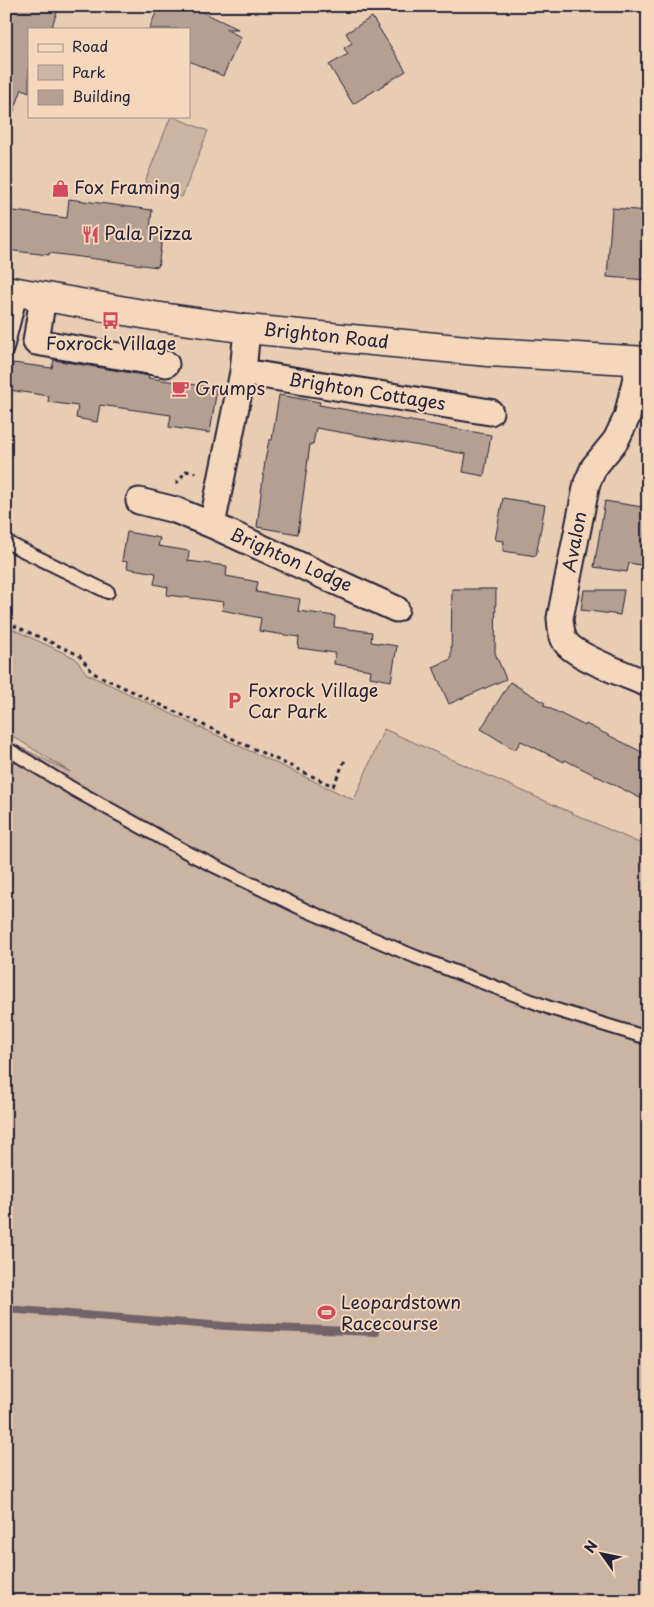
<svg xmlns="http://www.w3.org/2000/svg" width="654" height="1607" font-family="'Playpen Sans',sans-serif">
  <rect width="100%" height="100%" fill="#e8cdb3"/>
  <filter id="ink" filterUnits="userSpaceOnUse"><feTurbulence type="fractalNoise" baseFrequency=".02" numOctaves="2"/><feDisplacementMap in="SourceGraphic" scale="10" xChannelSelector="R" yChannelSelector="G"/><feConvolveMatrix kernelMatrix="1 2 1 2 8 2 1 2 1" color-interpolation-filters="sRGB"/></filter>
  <g filter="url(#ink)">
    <path fill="#cbb4a2" stroke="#766b6e" d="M171,116L208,131L182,197L145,182Z
      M6,626L75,658L87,674L354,800L384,729L648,847V1601H6V740L70,772L6,732Z"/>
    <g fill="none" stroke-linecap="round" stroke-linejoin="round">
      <path stroke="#6f636a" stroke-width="8" d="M6,1309L225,1326L375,1332"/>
    </g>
    <path fill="#b4a093" stroke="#22223b" d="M10,6H59L51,29H29V92L22,89L8,127L6,126V16Z
      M159,6H190L238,29H225L241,37L223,76L189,61V29H149Z
      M372,17L406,71L353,104L329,65L348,54L344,48L352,43L346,33Z
      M69,199L152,210L150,229L163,231L158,267L49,253V255L6,250V210L67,218Z
      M612,208L648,211V280L607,277Z
      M54,360L149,376L148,378L217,388L210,433L169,427L171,415L100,405L97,422L76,418L78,406L48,402L49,396L9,390L13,363L52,368Z
      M279,395L320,402L319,405L491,435L484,476L463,472L466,454L316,428L313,444H310L298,534L257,527L265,461L269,440H272Z
      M503,498L545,505L536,556L503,551L504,541L495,540Z
      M605,501L648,508L640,565L629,563L627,572L594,567Z
      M127,532L160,538L158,546L189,551L188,561L227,566L226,576L258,582L256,592L300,599L298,611L335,616L334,627L372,632L371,642L397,646L391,681L370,677L371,670L334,664L335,653L298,648L299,637L259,631L261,618L222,610L224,602L167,595L168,587L154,584L156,573L127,568L128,562L122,561Z
      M452,589H496L495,653L506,679L449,704L433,667L451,659Z
      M584,590H624L620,615L581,610Z
      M510,682L545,703L543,705L585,726L586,724L648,755V802L565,760L564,762L521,741L515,750L481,729Z"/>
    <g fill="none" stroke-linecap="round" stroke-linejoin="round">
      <defs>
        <path id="lane" d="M6,352L21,293
          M6,542L108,592
          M6,748L73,789L192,855L303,909L416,957L550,1008L648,1038"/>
        <path id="street" d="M43,297L36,342L166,364
          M640,360L627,417L616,440L594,467L587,483L560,618C561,627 561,637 567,644C579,658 629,676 648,684
          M243,372L490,412
          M139,501L175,510L212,525L396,609
          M212,525L243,372L247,329"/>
        <path id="secondary" d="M6,290L154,316L247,329L488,352L648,361"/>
      </defs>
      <use href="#lane" stroke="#22223b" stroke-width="16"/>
      <use href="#street" stroke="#22223b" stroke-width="29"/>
      <use href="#secondary" stroke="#22223b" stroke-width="31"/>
      <path stroke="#22223b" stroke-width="3" stroke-dasharray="4 4" stroke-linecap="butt" d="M176,484L186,471L196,473
        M6,622L79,655L93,673L333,786L346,758"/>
      <use href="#lane" stroke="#f5d8bb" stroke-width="12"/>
      <use href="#street" stroke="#f5d8bb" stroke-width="25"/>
      <use href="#secondary" stroke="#f5d8bb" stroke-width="28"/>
    </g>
  </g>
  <defs>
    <symbol id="shop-bare" viewBox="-9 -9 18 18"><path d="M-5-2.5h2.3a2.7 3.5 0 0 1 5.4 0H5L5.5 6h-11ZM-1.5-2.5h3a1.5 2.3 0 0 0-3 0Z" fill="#d1495b" stroke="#f5d8bb" stroke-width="2.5" paint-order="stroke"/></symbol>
    <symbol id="restaurant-bare" viewBox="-9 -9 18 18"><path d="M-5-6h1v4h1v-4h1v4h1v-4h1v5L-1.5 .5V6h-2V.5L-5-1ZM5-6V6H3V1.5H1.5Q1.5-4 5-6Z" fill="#d1495b" stroke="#f5d8bb" stroke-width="2.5" paint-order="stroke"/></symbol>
    <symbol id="bus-bare" viewBox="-9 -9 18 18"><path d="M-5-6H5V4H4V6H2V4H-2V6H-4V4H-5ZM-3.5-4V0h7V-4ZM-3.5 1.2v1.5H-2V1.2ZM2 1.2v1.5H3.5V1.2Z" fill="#d1495b" stroke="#f5d8bb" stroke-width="2.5" paint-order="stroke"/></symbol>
    <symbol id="cafe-bare" viewBox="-9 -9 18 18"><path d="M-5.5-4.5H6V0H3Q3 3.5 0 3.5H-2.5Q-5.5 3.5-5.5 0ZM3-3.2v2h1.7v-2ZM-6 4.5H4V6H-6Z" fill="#d1495b" stroke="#f5d8bb" stroke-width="2.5" paint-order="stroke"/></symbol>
    <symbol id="parking-bare" viewBox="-9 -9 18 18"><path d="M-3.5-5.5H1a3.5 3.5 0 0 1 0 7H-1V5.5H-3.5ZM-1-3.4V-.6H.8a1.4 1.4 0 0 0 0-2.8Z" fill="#d1495b" stroke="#f5d8bb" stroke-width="2.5" paint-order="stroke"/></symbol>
    <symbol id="stadium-bare" viewBox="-9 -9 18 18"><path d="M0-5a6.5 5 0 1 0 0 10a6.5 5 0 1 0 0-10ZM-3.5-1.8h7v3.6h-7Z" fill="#d1495b" stroke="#f5d8bb" stroke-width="2.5" paint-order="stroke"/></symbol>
  </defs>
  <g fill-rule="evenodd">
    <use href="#shop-bare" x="48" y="176" width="25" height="25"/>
    <use href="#restaurant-bare" x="78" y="222" width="25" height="25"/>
    <use href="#bus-bare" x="98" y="308" width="25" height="25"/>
    <use href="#cafe-bare" x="168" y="376" width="25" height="25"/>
    <use href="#parking-bare" x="222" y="688" width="25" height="25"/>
    <use href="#stadium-bare" x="314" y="1300" width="25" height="25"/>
  </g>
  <g text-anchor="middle" stroke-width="4" stroke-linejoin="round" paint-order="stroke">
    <g font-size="18" fill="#22223b" stroke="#f5d8bb" text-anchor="start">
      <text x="74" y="194">Fox Framing</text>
      <text x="104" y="240">Pala Pizza</text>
      <text x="111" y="350" text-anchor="middle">Foxrock Village</text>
      <text x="195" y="395">Grumps</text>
      <text x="248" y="697">Foxrock Village<tspan x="248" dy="21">Car Park</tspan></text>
      <text x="341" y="1309">Leopardstown<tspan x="341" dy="21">Racecourse</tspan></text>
    </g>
    <g font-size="18" fill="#22223b" stroke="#f5d8bb">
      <text transform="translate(326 336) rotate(6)" y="6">Brighton Road</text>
      <text transform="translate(367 392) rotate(9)" y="6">Brighton Cottages</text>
      <text transform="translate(575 542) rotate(-79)" y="6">Avalon</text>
      <text transform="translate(291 560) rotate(24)" y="6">Brighton Lodge</text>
    </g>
  </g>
  <rect width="654" height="1607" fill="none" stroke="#f5d8bb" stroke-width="25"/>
  <rect x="12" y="12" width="629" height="1582" fill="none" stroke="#22223b" stroke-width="2" filter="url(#ink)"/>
  <rect x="28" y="28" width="162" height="90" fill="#f5d8bb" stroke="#a18f88"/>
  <rect x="38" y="44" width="25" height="8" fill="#f5d8bb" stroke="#a18f88"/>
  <text x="72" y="52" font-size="15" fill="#22223b">Road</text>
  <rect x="38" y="65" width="25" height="15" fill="#cbb4a2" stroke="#a18f88"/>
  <text x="72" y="78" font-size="15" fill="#22223b">Park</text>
  <rect x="38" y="90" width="25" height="15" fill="#b4a093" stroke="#a18f88"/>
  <text x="72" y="102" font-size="15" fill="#22223b">Building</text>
  <g transform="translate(602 1554) rotate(303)" stroke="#f5d8bb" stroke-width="4" paint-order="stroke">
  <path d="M0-4L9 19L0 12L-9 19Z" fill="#22223b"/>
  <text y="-8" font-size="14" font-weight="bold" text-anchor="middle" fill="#22223b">N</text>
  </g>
</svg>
